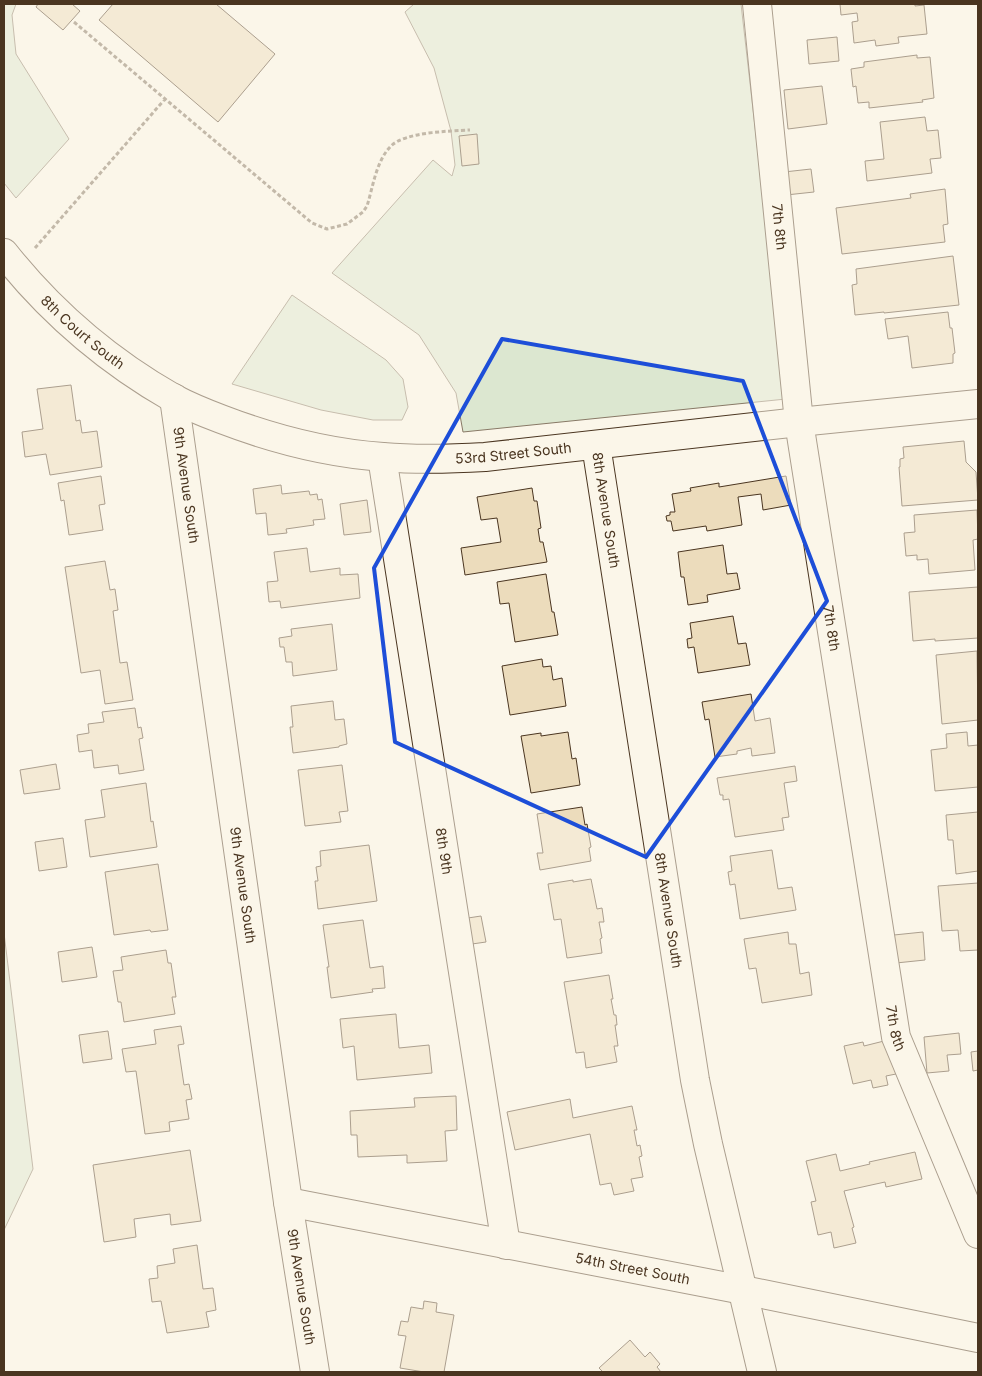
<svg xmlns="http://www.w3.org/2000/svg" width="982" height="1376" font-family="Inter,sans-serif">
  <rect width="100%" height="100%" fill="#fbf6e9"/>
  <path fill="#dce7d0" stroke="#887966" d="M4,4H16L12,15L16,54L69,139L16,198L4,183Z
    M414,4H741L786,399L463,432L456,393L419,335L332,273L433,160L452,176L455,165L451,131L434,68L405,12Z
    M292,295L386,360L403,379L408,407L402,420H373L321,410L232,384Z
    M4,933L33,1169L4,1230Z"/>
  <path fill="#ecdcbc" stroke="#4a3520" d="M38,4H72L80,11L63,30L36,7Z
    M113,4H216L275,54L218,122L99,20Z
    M840,4H915V6L924,5L927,34L898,37L899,43L876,46L875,40L854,43L852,22L858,21L857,13L841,15Z
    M837,37L839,61L809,64L807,40Z
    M917,55V58L930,57L934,98L922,100L923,102L869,108V102L858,103L856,86L853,87L851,69L864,67V62Z
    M822,86L827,124L788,129L784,90Z
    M925,117L927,131L938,130L941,158L930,159L932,173L867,181L865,161L884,159L880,122Z
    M477,134L479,164L462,166L459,136Z
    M811,169L814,192L786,195L784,172Z
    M945,189L948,224L943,225L945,242L842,254L836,208L911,198L910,194Z
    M953,256L959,305L884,313V312L855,315L852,285L857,284L856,269Z
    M948,312L950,328H952L955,353L953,354V363L912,368L908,336L888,339L885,319Z
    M71,385L76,421L80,420L82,433L97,431L102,467L50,475L46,454L25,457L22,432L43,429L37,389Z
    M964,441L966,462L976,472L978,500L902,506L899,467H900V459L904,458L903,447Z
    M101,476L105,504L99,505L103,530L69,535L64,500L61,501L58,483Z
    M786,476L791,505L763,510L761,494L738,497L742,525L707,531L706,526L673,531L671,521H667L666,516L670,515V512H675L672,494L691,491L690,488L719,483V487Z
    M281,485L282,494L309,491L310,495L317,494L318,500L322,499L325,519L313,520L314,525L286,529L287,533L268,535L266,513L256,514L253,489Z
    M532,488L534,501H537L541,528L538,529L540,542H543L547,562L465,575L461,548L501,542L497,518L481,520L477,497Z
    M367,500L371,532L344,535L340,504Z
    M977,510L978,539L973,540L975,570L929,574L928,559L917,560V555L906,556L904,533L915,532L914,515Z
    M723,545L727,574L737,573L740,589L707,595L708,602L688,605L684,577H681L678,552Z
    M307,548L310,572L340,568V575L358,574L360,598L281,608L280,601L269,602L267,582L278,581L274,552Z
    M105,561L110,590L115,589L118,610L113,611L120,663L127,662L133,700L105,704L100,670L81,673L65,567Z
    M546,574L552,612H554L558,635L515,642L509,603L500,604L497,582Z
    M978,587V638L935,641V639L913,641L909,592Z
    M733,616L738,644L746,643L750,665L698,673L694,647L688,648L687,639L692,638L690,623Z
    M332,624L337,670L293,676L292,662H286L284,647H280L279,638L292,636L291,629Z
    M977,651L978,720L942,724L936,655Z
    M542,659L543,667L551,666L553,680L562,678L566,706L510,715L502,666Z
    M751,694L755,721L770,718L775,753L752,756L751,748L737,751V754L715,757L709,719L705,720L702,702Z
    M333,701L335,720L344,719L347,744L339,746V747L293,753L290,727H293L291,706Z
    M135,708L138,728L141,727L143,738L139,739L144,770L119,774L118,765L94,768L92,750L79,752L77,735L89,733L88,724L104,722L102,712Z
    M568,732L572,759L576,758L580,785L531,793L521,736L541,733V736Z
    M967,732L968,746L978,745V787L935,791L931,750L947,748L946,734Z
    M56,764L60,789L24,794L20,770Z
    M342,765L348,811L339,812L341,822L305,826L298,770Z
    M795,766L797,781L784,783L789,817L782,818L784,830L735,837L729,799L723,800V795H720L717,778Z
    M146,783L151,822L153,821L157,847L90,857L85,820L105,817L101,790Z
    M582,807L585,825L587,824L591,847L589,848L591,861L540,870L537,853H543L537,814Z
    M978,812V871L956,874L953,840H948L946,815Z
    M63,838L67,867L39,871L35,842Z
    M369,845L377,901L318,909L315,881H318L316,867L321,866L320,851Z
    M772,850L778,889L792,887L796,910L740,919L735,884L730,885L728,872L732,871L730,856Z
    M158,864L168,930L151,932L150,930L114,935L105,872Z
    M591,879L597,909L602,908L604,922H599L602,938L600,939L602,953L567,958L561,919L554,920L548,884L573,880V882Z
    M978,883V950L960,951L958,930L942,931L938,886Z
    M481,916L486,942L472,944L468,918Z
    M363,920L370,968L383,966L385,988L372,989L373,992L331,998L327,967H329L323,925Z
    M788,932L789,944H796L800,974L809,972L812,995L762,1003L756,968L749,969L744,939Z
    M923,932L925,960L896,963L894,935Z
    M92,947L97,977L62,982L58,952Z
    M166,950L168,963H171L176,997H172L175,1014L124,1022L121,1002H118L113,971L123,970L121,957Z
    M609,975L613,999H611L614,1015H616L617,1025H615L618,1046H614L617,1062L586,1068L584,1052L576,1053L564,982Z
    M396,1014L399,1048L429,1045L432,1073L357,1080L354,1046L343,1048L340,1019Z
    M181,1026L184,1044L178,1045L184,1085L189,1084L192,1099L186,1100L189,1119L169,1122L170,1131L145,1134L136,1071L126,1072L122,1049L156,1044L154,1030Z
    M108,1031L112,1059L83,1063L79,1035Z
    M959,1033L961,1054L947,1055L949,1071L927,1073L924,1037Z
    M888,1040L896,1074L886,1076L888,1085L873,1088L871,1080L853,1084L844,1046L863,1042L864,1046Z
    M978,1051V1070L973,1071L971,1052Z
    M456,1096L457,1130L445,1131L447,1161L407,1163V1155L358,1157L357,1135H351L350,1111L415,1107L414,1098Z
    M570,1099L573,1118L632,1106L637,1130H634L637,1146L640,1145L642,1156L639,1157L643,1177L631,1179L634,1191L614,1195L611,1183L600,1185L590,1134L515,1150L507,1112Z
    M190,1150L201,1221L171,1225L170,1214L134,1219L136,1237L104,1242L93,1165Z
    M915,1152L922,1179L886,1187L885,1182L844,1191L854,1227L852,1228L856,1243L834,1248L831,1232L818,1235L811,1202L816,1201L806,1161L836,1154L840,1171L870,1164L869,1162Z
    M197,1245L203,1289L213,1288L216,1310L206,1312L209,1327L167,1333L161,1301L152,1302L149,1279L158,1278L157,1266L175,1263L173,1249Z
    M424,1301L437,1303L436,1312L454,1315L444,1372H424L400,1368L406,1336L398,1335L401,1321L408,1322L411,1307L423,1309Z
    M630,1340L645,1357L650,1352L660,1364L657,1367L661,1372H603L599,1368Z"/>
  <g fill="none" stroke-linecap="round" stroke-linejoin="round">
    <defs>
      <g id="minor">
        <path id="s1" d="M757,4L799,422L896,1037L978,1234"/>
        <path id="s2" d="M4,253C50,311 108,361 173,398C188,406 205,413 221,419C273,439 328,453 383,457C417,460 451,459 485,457L799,422L978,404"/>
        <path id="s3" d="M174,398L288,1202L315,1372"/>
        <path id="s4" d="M596,445L695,1080L708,1144L762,1372"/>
        <path id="s5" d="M382,457L506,1245"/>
        <path id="s6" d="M288,1202L743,1290L978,1338"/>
      </g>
    </defs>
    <use href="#minor" stroke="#4a3520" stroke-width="30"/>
    <path stroke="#7f6f5c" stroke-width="3" stroke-dasharray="4 2.5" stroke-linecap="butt" d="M74,22L312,223L327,229L347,224L363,212L367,206C373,187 376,161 391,146C405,132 450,131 470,130
      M35,248L165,99"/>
    <use href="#minor" stroke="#fbf6e9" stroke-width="28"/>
  </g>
  <path d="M0 0H982V1376H0ZM502,339L743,381L827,601L646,857L395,742L374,568Z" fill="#fbf6e9" fill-opacity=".55" fill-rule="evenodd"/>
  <path fill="none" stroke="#1d4ed8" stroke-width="4" stroke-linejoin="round" d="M502,339L743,381L827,601L646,857L395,742L374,568Z"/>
  <g text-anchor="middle" stroke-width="4" stroke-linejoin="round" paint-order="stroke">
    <g font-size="14" fill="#4a3520" stroke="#fbf6e9">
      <text dy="5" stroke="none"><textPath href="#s1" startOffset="224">7th 8th</textPath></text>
      <text dy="5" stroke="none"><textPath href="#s2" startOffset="112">8th Court South</textPath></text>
      <text dy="5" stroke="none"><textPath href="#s2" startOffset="574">53rd Street South</textPath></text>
      <text dy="5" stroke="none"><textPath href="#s3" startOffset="88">9th Avenue South</textPath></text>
      <text dy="5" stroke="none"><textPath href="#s4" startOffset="66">8th Avenue South</textPath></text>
      <text dy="5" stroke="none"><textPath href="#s1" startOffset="629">7th 8th</textPath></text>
      <text dy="5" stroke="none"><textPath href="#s5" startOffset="399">8th 9th</textPath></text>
      <text dy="5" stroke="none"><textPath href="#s3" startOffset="492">9th Avenue South</textPath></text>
      <text dy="5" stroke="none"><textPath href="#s4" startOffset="471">8th Avenue South</textPath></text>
      <text dy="5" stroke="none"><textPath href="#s1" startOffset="1034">7th 8th</textPath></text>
      <text dy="5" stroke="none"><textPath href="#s6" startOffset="351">54th Street South</textPath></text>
      <text dy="5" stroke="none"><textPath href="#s3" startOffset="898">9th Avenue South</textPath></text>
    </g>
  </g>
  <rect width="982" height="1376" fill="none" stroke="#4a3520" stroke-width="10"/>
</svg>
